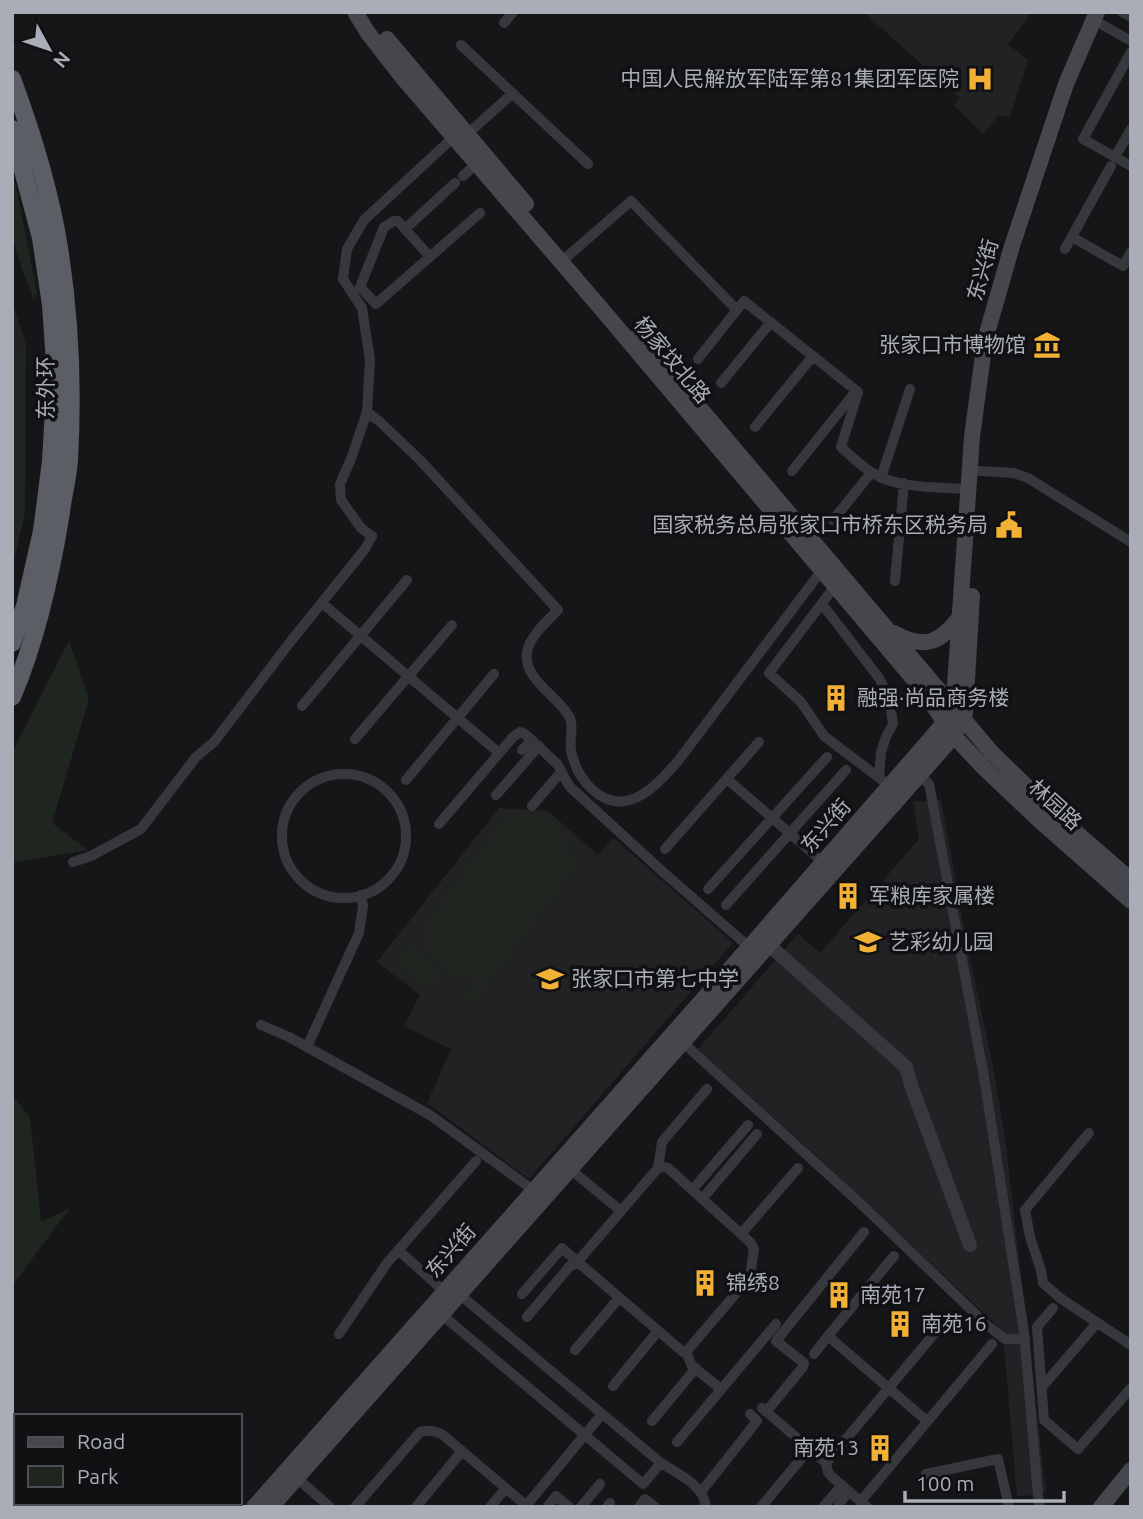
<svg xmlns="http://www.w3.org/2000/svg" width="1143" height="1519" font-family="Ubuntu,'Noto Sans SC',sans-serif">
  <rect width="100%" height="100%" fill="#161618"/>
  <path fill="#222225" d="M863,12H1032L1008,44L1028,60L1010,117L998,116L983,134L954,105L960,98Z
    M12,300L26,345L12,359Z
    M941,799L966,939L992,1062L1006,1145L1046,1493L1038,1495L1017,1496L1004,1345L1000,1335L1003,1331L810,1150L698,1049L798,934L820,953L919,839L913,802Z
    M499,808L548,811L598,855L614,838L733,943L529,1179L427,1103L451,1049L404,1026L420,995L377,962Z"/>
  <path fill="#1e261f" d="M12,174L16,186L37,293L34,300L22,269L12,236Z
    M26,345L25,513L12,569V359Z
    M69,640L89,699L52,823L88,850L12,863V753Z
    M528,813C556,817 568,829 571,856L579,863L471,1006L461,999L477,977H460L443,968L430,954L426,942L427,921L503,819L516,814Z
    M410,944L443,972L429,990L395,962Z
    M12,1095L30,1117L41,1222L70,1208L12,1286Z"/>
  <g fill="none" stroke-linecap="round" stroke-linejoin="round">
    <path stroke="#37383d" stroke-width="10" d="M1122,12L1131,17
      M504,23L513,12
      M1101,24L1131,41
      M461,45L588,164
      M1131,52L1083,139L1131,166
      M463,138L513,93
      M1115,157L1131,129
      M463,176L481,159
      M405,229L455,183
      M1072,237L1123,266L1131,252
      M1065,249L1111,166
      M430,257L398,221H394L384,227L360,287L376,304L480,213
      M561,262L631,201L737,310
      M698,359L744,301L858,392L841,447C851,456 860,465 871,472C896,489 939,487 968,489
      M721,383L771,322
      M367,412L379,421L420,460L558,610C548,620 528,638 527,653C523,680 560,697 570,718C574,728 569,740 571,750C574,766 582,781 594,791C627,819 657,785 678,761L822,570
      M755,427L813,356
      M792,471L856,391
      M980,471L1014,473L1028,478L1131,542
      M881,478L910,389
      M833,520L871,473
      M895,581L904,483
      M835,586L769,673L801,702L824,736L890,786
      M322,603L499,753
      M822,604L879,678L889,698L893,724L886,737L881,752L879,778
      M302,706L407,580
      M355,739L452,625
      M522,750L532,740
      M282 836a62 62 0 1 1 124 0a62 62 0 1 1-124 0Z
      M920,775L929,784L931,794L984,1077L1024,1332L1039,1507
      M727,779L823,862
      M406,780L494,674
      M496,795L539,746
      M532,806L561,772
      M439,824L513,737L520,732L525,734L558,765L569,786L663,872L749,947
      M665,849L759,742
      M73,862L91,856L141,829L196,757L214,742L291,641L365,549L372,536L361,528L341,500L340,484L351,459L367,412L370,360L362,308L343,279L347,249L364,220L458,133
      M708,889L827,757
      M726,905L846,770
      M261,1025L289,1037L430,1115L533,1190
      M679,1039L862,1205L988,1326L1005,1339H1025
      M307,1047L359,933L363,906L361,895
      M1089,1133L1025,1210L1030,1237L1041,1270L1043,1283L1060,1298L1131,1345
      M663,1167L668,1168L751,1243L754,1249L750,1277L686,1352H683L579,1263V1260L658,1168Z
      M658,1168L662,1142L707,1089
      M570,1169L621,1211
      M692,1190L748,1125
      M702,1199L757,1134
      M741,1234L798,1168
      M398,1250L444,1291
      M894,1256L828,1336L927,1421
      M522,1294L562,1248L572,1257L579,1260
      M1053,1308L1037,1327L1044,1420L1078,1449L1131,1388
      M441,1314L643,1484L661,1463L459,1294
      M527,1317L570,1266L579,1263
      M339,1334L387,1263L476,1161
      M575,1350L619,1298
      M686,1352L692,1366L721,1389
      M814,1354L828,1336
      M613,1386L658,1331
      M1042,1387L1097,1323
      M762,1408L826,1463L828,1472L831,1476L867,1507
      M766,1412L803,1367L804,1363L776,1341L864,1232
      M652,1421L696,1368
      M677,1442L776,1324
      M661,1463C678,1474 704,1485 706,1507
      M826,1463L949,1316
      M926,1474L998,1459L1009,1507
      M297,1478L330,1507
      M701,1492L757,1421L750,1414
      M861,1501L992,1344
      M839,1504L849,1491
      M548,1506L556,1496L569,1507
      M355,1507L420,1432C429,1430 434,1430 443,1435L528,1507
      M416,1507L462,1451
      M490,1507L506,1488
      M525,1507L602,1414
      M581,1507L600,1484
      M607,1507L610,1503
      M639,1507L645,1499L655,1507
      M761,1507L810,1448
      M823,1507L842,1485"/>
    <path stroke="#37383d" stroke-width="14" d="M761,938L906,1067L911,1085L970,1245"/>
    <path stroke="#45474d" stroke-width="16" d="M355,12L368,33L403,78L599,306L922,689L954,736L983,767L1040,821L1131,901
      M387,39L526,204
      M638,335L992,753L1056,815L1131,880
      M894,633C925,650 940,643 960,617
      M254,1507L759,936L945,722L954,700L972,437L985,340L1012,246L1066,84L1097,12
      M271,1507L954,736L965,713L972,596
      M1101,1507L1131,1470"/>
    <path stroke="#5b5e65" stroke-width="18" d="M12,79C32,133 50,190 59,248C70,317 73,389 69,460C68,477 63,495 61,512C51,575 37,638 12,697
      M12,129L41,238L51,305L56,376L51,461L42,531L25,606L12,643"/>
  </g>
  <defs>
    <symbol id="hospital-bare" viewBox="-9 -9 18 18"><path d="M-5-5h3v3.5h4V-5h3V5h-3V1.5h-4V5h-3Z" fill="#f2b134" stroke="#111113" stroke-width="2.5" paint-order="stroke"/></symbol>
    <symbol id="museum-bare" viewBox="-9 -9 18 18"><path d="M0-6L6-3V-2H-6V-3ZM-5-1h2V3h-2ZM-1-1h2V3h-2ZM3-1h2V3H3ZM-6 4H6V6H-6Z" fill="#f2b134" stroke="#111113" stroke-width="2.5" paint-order="stroke"/></symbol>
    <symbol id="civic-bare" viewBox="-9 -9 18 18"><path d="M-.6-6.5H3V-4.5H.6V-3L4-1V1h2V6H-6V1h2V-1L-.6-3ZM-1.2 2.5V6h2.4V2.5Z" fill="#f2b134" stroke="#111113" stroke-width="2.5" paint-order="stroke"/></symbol>
    <symbol id="building-bare" viewBox="-9 -9 18 18"><path d="M-4-6H4V6H1V3H-1V6H-4ZM-2.5-4.3h1.7v1.8h-1.7ZM.8-4.3h1.7v1.8H.8ZM-2.5-1h1.7V.8h-1.7ZM.8-1h1.7V.8H.8Z" fill="#f2b134" stroke="#111113" stroke-width="2.5" paint-order="stroke"/></symbol>
    <symbol id="school-bare" viewBox="-9 -9 18 18"><path d="M0-5L7-2L0 1L-7-2ZM-4 1L0 2.5L4 1V4Q0 6-4 4Z" fill="#f2b134" stroke="#111113" stroke-width="2.5" paint-order="stroke"/></symbol>
  </defs>
  <g fill-rule="evenodd">
    <use href="#hospital-bare" x="961" y="60" width="38" height="38"/>
    <use href="#museum-bare" x="1028" y="326" width="38" height="38"/>
    <use href="#civic-bare" x="990" y="506" width="38" height="38"/>
    <use href="#building-bare" x="817" y="679" width="38" height="38"/>
    <use href="#building-bare" x="829" y="877" width="38" height="38"/>
    <use href="#school-bare" x="849" y="923" width="38" height="38"/>
    <use href="#school-bare" x="531" y="960" width="38" height="38"/>
    <use href="#building-bare" x="686" y="1264" width="38" height="38"/>
    <use href="#building-bare" x="820" y="1276" width="38" height="38"/>
    <use href="#building-bare" x="881" y="1305" width="38" height="38"/>
    <use href="#building-bare" x="861" y="1429" width="38" height="38"/>
  </g>
  <g text-anchor="middle" stroke-width="7" stroke-linejoin="round" paint-order="stroke">
    <g font-size="21" fill="#a8adb8" stroke="#111113" text-anchor="start">
      <text x="959" y="86" text-anchor="end">中国人民解放军陆军第81集团军医院</text>
      <text x="1026" y="352" text-anchor="end">张家口市博物馆</text>
      <text x="988" y="532" text-anchor="end">国家税务总局张家口市桥东区税务局</text>
      <text x="857" y="705">融强·尚品商务楼</text>
      <text x="869" y="903">军粮库家属楼</text>
      <text x="889" y="949">艺彩幼儿园</text>
      <text x="571" y="986">张家口市第七中学</text>
      <text x="726" y="1290">锦绣8</text>
      <text x="860" y="1302">南苑17</text>
      <text x="921" y="1331">南苑16</text>
      <text x="859" y="1455" text-anchor="end">南苑13</text>
    </g>
    <g font-size="21" fill="#a8adb8" stroke="#111113">
      <text transform="translate(983 270) rotate(-74)" y="7">东兴街</text>
      <text transform="translate(672 360) rotate(50)" y="7">杨家坟北路</text>
      <text transform="translate(46 388) rotate(-90)" y="7">东外环</text>
      <text transform="translate(1055 805) rotate(42)" y="7">林园路</text>
      <text transform="translate(826 826) rotate(-49)" y="7">东兴街</text>
      <text transform="translate(451 1251) rotate(-49)" y="7">东兴街</text>
    </g>
  </g>
  <rect width="1143" height="1519" fill="none" stroke="#a8adb8" stroke-width="28"/>
  <rect x="14" y="1414" width="228" height="91" fill="#111113" stroke="#4d4f55" stroke-width="2"/>
  <rect x="28" y="1437" width="35" height="10" fill="#45474d" stroke="#4d4f55" stroke-width="2"/>
  <text x="77" y="1449" font-size="21" fill="#a8adb8">Road</text>
  <rect x="28" y="1466" width="35" height="21" fill="#1e261f" stroke="#4d4f55" stroke-width="2"/>
  <text x="77" y="1484" font-size="21" fill="#a8adb8">Park</text>
  <g transform="translate(49 49) rotate(130)" stroke="#111113" stroke-width="5" paint-order="stroke">
  <path d="M0-5L12 26L0 18L-12 26Z" fill="#a8adb8"/>
  <text y="-10" font-size="19" font-weight="bold" text-anchor="middle" fill="#a8adb8">N</text>
  </g>
  <path d="M905 1491v10h159v-10" fill="none" stroke="#a8adb8" stroke-width="3.5"/>
  <text x="916" y="1491" font-size="21" fill="#a8adb8" stroke="#111113" stroke-width="5" paint-order="stroke">100 m</text>
</svg>
